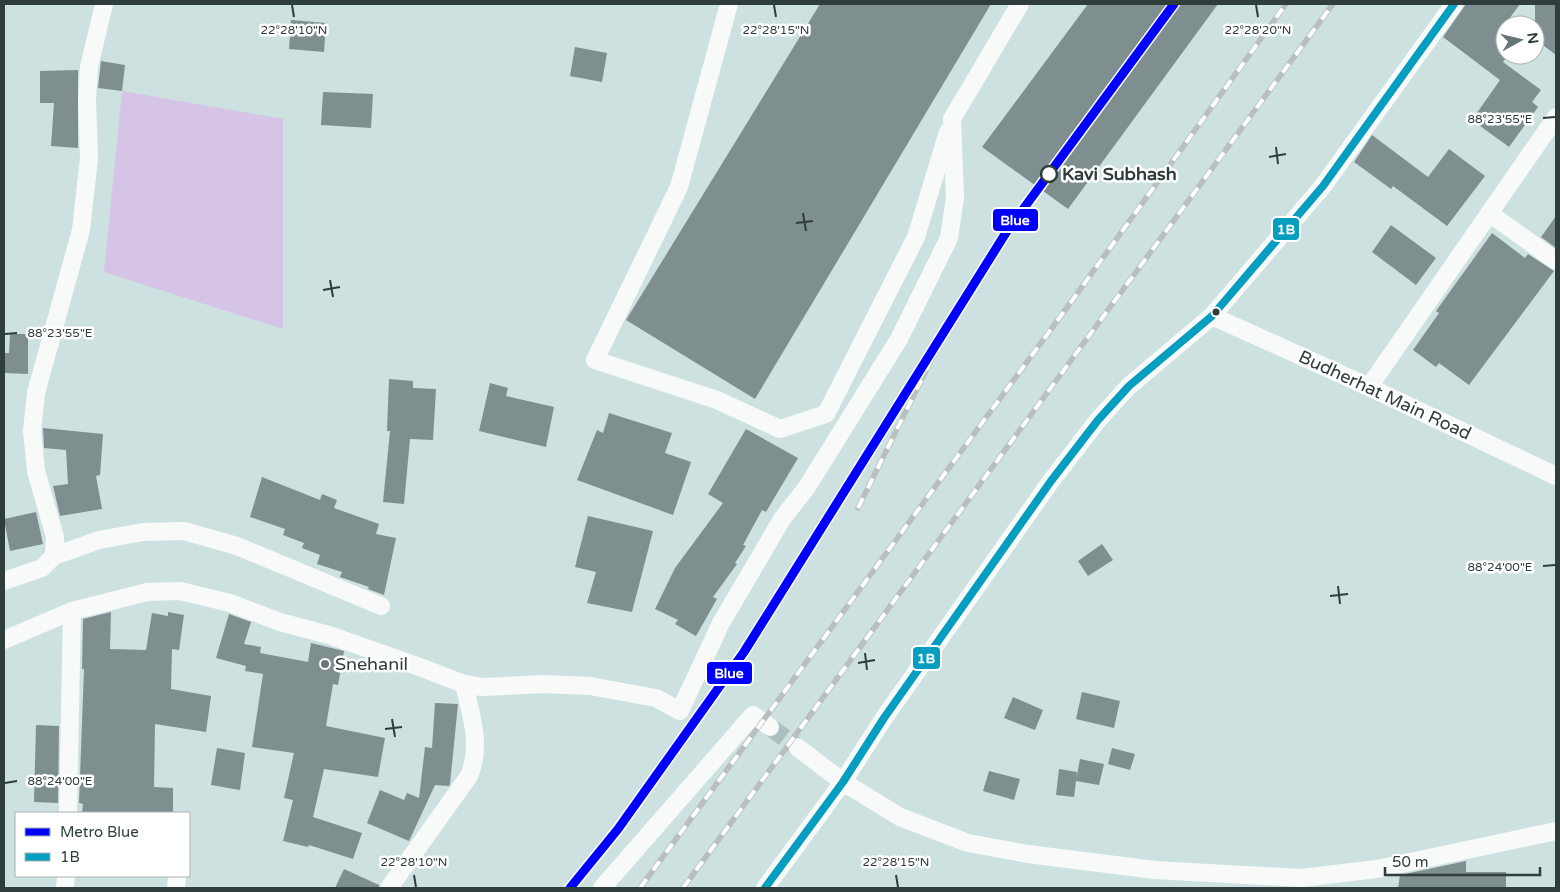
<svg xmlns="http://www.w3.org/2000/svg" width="1560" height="892" font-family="'Varela Round',sans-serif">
  <rect width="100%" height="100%" fill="#cde1e1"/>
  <path fill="#d6c4e6" d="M122,91L283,119V329L104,272Z"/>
  <path fill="#7f8e8f" d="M820,4H991L755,399L626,320Z
    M1088,4H1218L1068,209L982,147Z
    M1466,4H1520L1498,34L1505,40V55H1508L1503,62L1541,90L1532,102L1538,107L1509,147L1472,120L1500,80L1443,37Z
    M1535,4H1556V55L1535,39Z
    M291,20L326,23L324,52L289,49Z
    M575,47L607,53L602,82L570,76Z
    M101,61L125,65L122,91L98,88Z
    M78,70V148L51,146L54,103H40V71Z
    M323,92L373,94L371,128L321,125Z
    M1372,135L1428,177L1449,149L1485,176L1447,226L1393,186L1391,189L1354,162Z
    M1556,216V248L1541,237Z
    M1391,225L1436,258L1416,285L1372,252Z
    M1492,233L1525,258L1528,254L1554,271L1469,385L1439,363L1436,367L1413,350L1439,313L1436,311Z
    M10,334H28V374L4,373V353H9Z
    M389,379L413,381V388L436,389L433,440L410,439L404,504L383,502L390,431H387Z
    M490,383L508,388L506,396L554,407L546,447L479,431Z
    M609,413L672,433L665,453L691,462L673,515L577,480L597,430L603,433Z
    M43,428L103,434L100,475L96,476L102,509L60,516L53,486L68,484L66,450L44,448Z
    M746,429L798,458L766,512L762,510L743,545L746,546L735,563L737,564L713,597L717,599L696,636L675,624L678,620L655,609L675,568L723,503L708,494Z
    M262,477L320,500L322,494L337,500L334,508L379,524L376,534L396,538L384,595L368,589L369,587L340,577L342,572L317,564L320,555L302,548L304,543L283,535L285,529L250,517Z
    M36,512L43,544L10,551L4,519Z
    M588,516L653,531L632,612L587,603L596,572L575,567Z
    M1102,544L1113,560L1088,576L1078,561Z
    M111,612L110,649L146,650L152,613L168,616V612L184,615L179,650L172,649L171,689L211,696L206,732L155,724L154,787L173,788V813H82L83,804L79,803L84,669H82L83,619Z
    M229,614L251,622L244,644L261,647L260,653L308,662L311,643L344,651L338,685L333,684L326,726L385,738L378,777L324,769L313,817L362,833L353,859L309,845L308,847L283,841L293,800L284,798L294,753L252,747L263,674L245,671L246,666L216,658Z
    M1082,692L1120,701L1114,728L1076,719Z
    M1013,697L1043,710L1035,730L1004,718Z
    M435,703L458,704L450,784L449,786L435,785L409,841L367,823L380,790L404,800L407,793L419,798L425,747L432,748Z
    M36,725L59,726L58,803L34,802Z
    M217,748L245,753L240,790L211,785Z
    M1112,748L1135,754L1130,770L1108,764Z
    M1080,759L1104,764L1099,785L1076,781L1074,797L1056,795L1059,769L1077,772L1076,780Z
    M989,771L1020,779L1014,800L983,791Z
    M1466,861V872H1506V888H1398L1400,875Z
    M344,869L379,885V888H335Z"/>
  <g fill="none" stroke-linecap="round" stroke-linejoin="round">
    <path stroke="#adc0c0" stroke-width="18" stroke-dasharray="18 9" stroke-linecap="butt" d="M770,727L797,747"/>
    <path stroke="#f8fafa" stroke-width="18" d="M729,4L679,187L595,360L717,400L780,429L826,414L916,237L948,132
      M1489,213L1556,261
      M1212,316L1369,387L1556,476
      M1369,387L1556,117
      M54,556L99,540L143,532L184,531L237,546L381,606
      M4,581L42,568L54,556L55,537L36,471L32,431L36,393L81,230L89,158L87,100L89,67L104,4
      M4,640L72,611L147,592L180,591L230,603L280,622L329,635L417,666L464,684L482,687L544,684L590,686L656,698L680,711L721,623L782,519L807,487L899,339L949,238L955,198L952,119L1020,4
      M797,747L843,782L900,817L968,843L1028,854L1155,870L1301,878L1377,869L1556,831
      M68,813L72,611
      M65,888L66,876
      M176,888L177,876
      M389,888L469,776C482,745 471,715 464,684
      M602,888L753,715L770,727
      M765,888L843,782L884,718L1051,481L1098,420L1129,386L1212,316L1323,186L1454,4"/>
    <defs>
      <path id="rail" d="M858,508L952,318
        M640,888L1071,302L1286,4
        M683,888L1333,4"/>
    </defs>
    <use href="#rail" stroke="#b9bebe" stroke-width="5.5"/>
    <use href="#rail" stroke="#fff" stroke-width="4" stroke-dasharray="11" stroke-linecap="butt"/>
    <defs>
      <path id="bus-1" d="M765,888L843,782L884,718L1051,481L1098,420L1129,386L1212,316L1323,186L1454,4"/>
    </defs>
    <use href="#bus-1" stroke="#fff" stroke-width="11"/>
    <use href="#bus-1" stroke="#059ec0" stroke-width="8"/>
    <defs>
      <path id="metro-1" d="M570,888L618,829L744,652L1007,231L1174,4"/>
    </defs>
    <use href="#metro-1" stroke="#fff" stroke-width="12"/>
    <use href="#metro-1" stroke="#00f" stroke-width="9"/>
  </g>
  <path fill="none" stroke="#2f3d3d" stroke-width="2" d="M292,5L294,17M774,5L776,17M1256,5L1258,17M1543,118L1555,117M1276,147L1278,164M1269,157L1286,154M803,213L806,231M796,223L813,221M330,280L333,297M323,290L340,287M5,334L17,333M1543,566L1555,565M1338,586L1340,604M1330,596L1348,594M865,653L867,670M858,663L875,660M392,719L395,737M385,729L402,727M5,783L17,781M414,875L416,887M896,875L898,887"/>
  <circle fill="#fff" stroke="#2f3d3d" stroke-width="2.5" cx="1049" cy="174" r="8"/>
  <circle fill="#2f3d3d" stroke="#fff" stroke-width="2" cx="1216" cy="312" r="4.5"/>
  <circle fill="#667676" stroke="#fff" stroke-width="2" cx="325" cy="664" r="5"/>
  <g text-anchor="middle" stroke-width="5" stroke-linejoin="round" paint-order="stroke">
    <g font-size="18" font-weight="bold" fill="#2f3d3d" stroke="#fff" text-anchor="start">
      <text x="1062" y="180">Kavi Subhash</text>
    </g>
    <g font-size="18" fill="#2f3d3d" stroke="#fff">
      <text transform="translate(1385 395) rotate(25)" y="6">Budherhat Main Road</text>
    </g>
    <g font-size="18" fill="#2f3d3d" stroke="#fff" text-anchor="start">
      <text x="335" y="670">Snehanil</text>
    </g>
  </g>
  <g font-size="12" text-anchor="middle" fill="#2f3d3d" stroke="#fff" stroke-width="5" stroke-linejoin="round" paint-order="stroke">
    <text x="294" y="34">22°28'10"N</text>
    <text x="776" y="34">22°28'15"N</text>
    <text x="1258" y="34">22°28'20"N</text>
    <text x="1500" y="123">88°23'55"E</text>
    <text x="60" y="337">88°23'55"E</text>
    <text x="1500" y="571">88°24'00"E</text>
    <text x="60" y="785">88°24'00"E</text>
    <text x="414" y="866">22°28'10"N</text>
    <text x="896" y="866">22°28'15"N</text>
  </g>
  <g stroke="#fff" stroke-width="2">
    <rect x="992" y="208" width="47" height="24" rx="5" fill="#00f"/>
    <rect x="1272" y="217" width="28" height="24" rx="5" fill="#059ec0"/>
    <rect x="912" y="646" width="29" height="24" rx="5" fill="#059ec0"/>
    <rect x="706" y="661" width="47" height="24" rx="5" fill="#00f"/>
  </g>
  <g font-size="14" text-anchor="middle" font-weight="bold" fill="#fff">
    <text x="1015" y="225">Blue</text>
    <text x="1286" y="234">1B</text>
    <text x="926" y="663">1B</text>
    <text x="729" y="678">Blue</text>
  </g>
  <rect width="1560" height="892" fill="none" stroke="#2f3d3d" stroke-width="10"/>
  <rect x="15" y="812" width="175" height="65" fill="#ffffff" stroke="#acb1b1"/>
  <rect x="25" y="828" width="25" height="8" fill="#0000ff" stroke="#acb1b1"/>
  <text x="60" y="837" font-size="15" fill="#2f3d3d">Metro Blue</text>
  <rect x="25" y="853" width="25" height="8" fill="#059ec0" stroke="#acb1b1"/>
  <text x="60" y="862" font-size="15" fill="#2f3d3d">1B</text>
  <g transform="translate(1520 40) rotate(82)"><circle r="24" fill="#ffffff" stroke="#acb1b1"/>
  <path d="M0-4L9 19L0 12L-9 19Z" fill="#667676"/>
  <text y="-8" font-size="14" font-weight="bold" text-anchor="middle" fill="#2f3d3d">N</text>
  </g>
  <path d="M1385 867v8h155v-8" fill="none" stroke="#2f3d3d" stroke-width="2.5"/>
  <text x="1392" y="867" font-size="15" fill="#2f3d3d" stroke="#ffffff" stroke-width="4" paint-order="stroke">50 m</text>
</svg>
